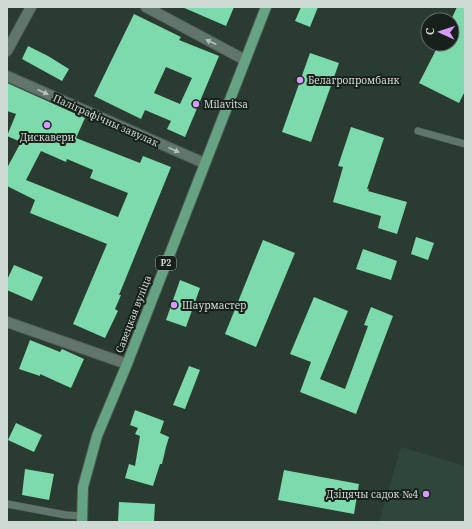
<svg xmlns="http://www.w3.org/2000/svg" width="472" height="529" font-family="'Noto Serif',serif">
  <rect width="100%" height="100%" fill="#2a3b32"/>
  <path fill="#2f473b" d="M401,447L465,466V522H379Z"/>
  <path fill="#7cdaad" fill-rule="evenodd" d="M182,7H234L226,26Z
    M301,7H318L310,27L295,21Z
    M457,7H465V91L459,103L419,83L439,44H452V20H451Z
    M134,14L181,37L179,40L219,56L185,137L167,129L171,121L145,110L141,119L94,96ZM166,67L192,78L180,104L154,93Z
    M28,46L48,56L69,69L62,81L22,59Z
    M310,53L339,63L311,142L282,132Z
    M7,83L85,118L76,138L140,163L143,156L171,167L119,295H121L115,309L118,311L105,338L73,324L107,244L30,213L35,200L7,186V168L21,142L7,136L16,114L7,111ZM41,151L66,162L67,159L93,170L90,178L128,193L118,217L26,180Z
    M351,127L384,138L367,189H369L368,191L407,202L397,234L378,228L381,216L333,202L343,167L338,166Z
    M416,237L434,243L428,260L411,254Z
    M263,240L295,253L256,347L225,334Z
    M363,249L397,261L391,280L356,269Z
    M14,265L43,277L32,301L7,290V280Z
    M180,280L200,288L186,327L166,320Z
    M314,297L348,311L320,379L345,389L368,326L364,325L371,307L393,316L356,414L300,392L311,362L290,354Z
    M30,340L60,352L62,349L84,359L71,388L40,374V376L19,369Z
    M189,366L200,370L185,409L173,405Z
    M135,410L164,421L160,433L169,437L166,447L162,464H160L153,486L125,478L129,464L135,466L140,436L135,434L138,428L130,425Z
    M16,423L42,435L34,452L8,440Z
    M25,469L54,474L49,500L22,495Z
    M284,470L359,484L354,514L278,500Z
    M119,502L155,504L154,522H118Z"/>
  <g fill="none" stroke-linecap="round" stroke-linejoin="round">
    <defs>
      <path id="lane" d="M418,131L465,144
        M7,504L66,515L82,516"/>
      <path id="street" d="M146,7L245,60
        M7,51L31,7
        M7,76L204,163
        M7,322L127,364"/>
      <path id="primary" d="M82,522L83,487L97,436L127,364L266,7"/>
    </defs>
    <use href="#lane" stroke="#4a5951" stroke-width="8"/>
    <use href="#street" stroke="#4a5951" stroke-width="12"/>
    <use href="#primary" stroke="#4a5951" stroke-width="12"/>
    <use href="#lane" stroke="#62756b" stroke-width="7"/>
    <use href="#street" stroke="#62756b" stroke-width="10"/>
    <use href="#primary" stroke="#66a385" stroke-width="10"/>
  </g>
  <defs><path id="oneway-solid" d="M-6-.8H1V-3.2L6.5 0L1 3.2V.8H-6Z"/></defs>
  <g fill="#b4c0b9">
    <use href="#oneway-solid" transform="translate(211 42) rotate(-155)"/>
    <use href="#oneway-solid" transform="translate(43 92) rotate(24)"/>
    <use href="#oneway-solid" transform="translate(174 150) rotate(24)"/>
  </g>
  <g fill="#d69bfa" stroke="#18201b" stroke-width="1.5">
    <circle cx="300" cy="80" r="4"/>
    <circle cx="196" cy="104" r="4"/>
    <circle cx="47" cy="125" r="4"/>
    <circle cx="174" cy="305" r="4"/>
    <circle cx="426" cy="494" r="4"/>
  </g>
  <g text-anchor="middle" stroke-width="4" stroke-linejoin="round" paint-order="stroke">
    <rect fill="#18201b" stroke="#98a29c" stroke-width="1" x="156" y="256" width="20" height="14" rx="3"/>
    <g font-size="9" font-weight="bold" fill="#cfd9d3">
      <text x="166" y="266">Р2</text>
    </g>
    <g font-size="10" fill="#cfd9d3" stroke="#18201b" text-anchor="start">
      <text x="308" y="84">Белагропромбанк</text>
      <text x="204" y="108">Milavitsa</text>
      <text x="47" y="141" text-anchor="middle">Дискавери</text>
      <text x="182" y="309">Шаурмастер</text>
      <text x="418" y="498" text-anchor="end">Дзіцячы садок №4</text>
    </g>
    <g font-size="10" fill="#cfd9d3" stroke="#18201b">
      <text transform="translate(106 120) rotate(24)" y="4">Паліграфічны завулак</text>
      <text transform="translate(133 314) rotate(-69)" y="4">Савецкая вуліца</text>
    </g>
  </g>
  <rect width="472" height="529" fill="none" stroke="#cfd9d3" stroke-width="16"/>
  <g transform="translate(440 32) rotate(273)"><circle r="19" fill="#18201b" stroke="#616a65"/>
  <path d="M0-3L7 15L0 10L-7 15Z" fill="#d69bfa"/>
  <text y="-6" font-size="11" font-weight="bold" text-anchor="middle" fill="#cfd9d3">С</text>
  </g>
</svg>
